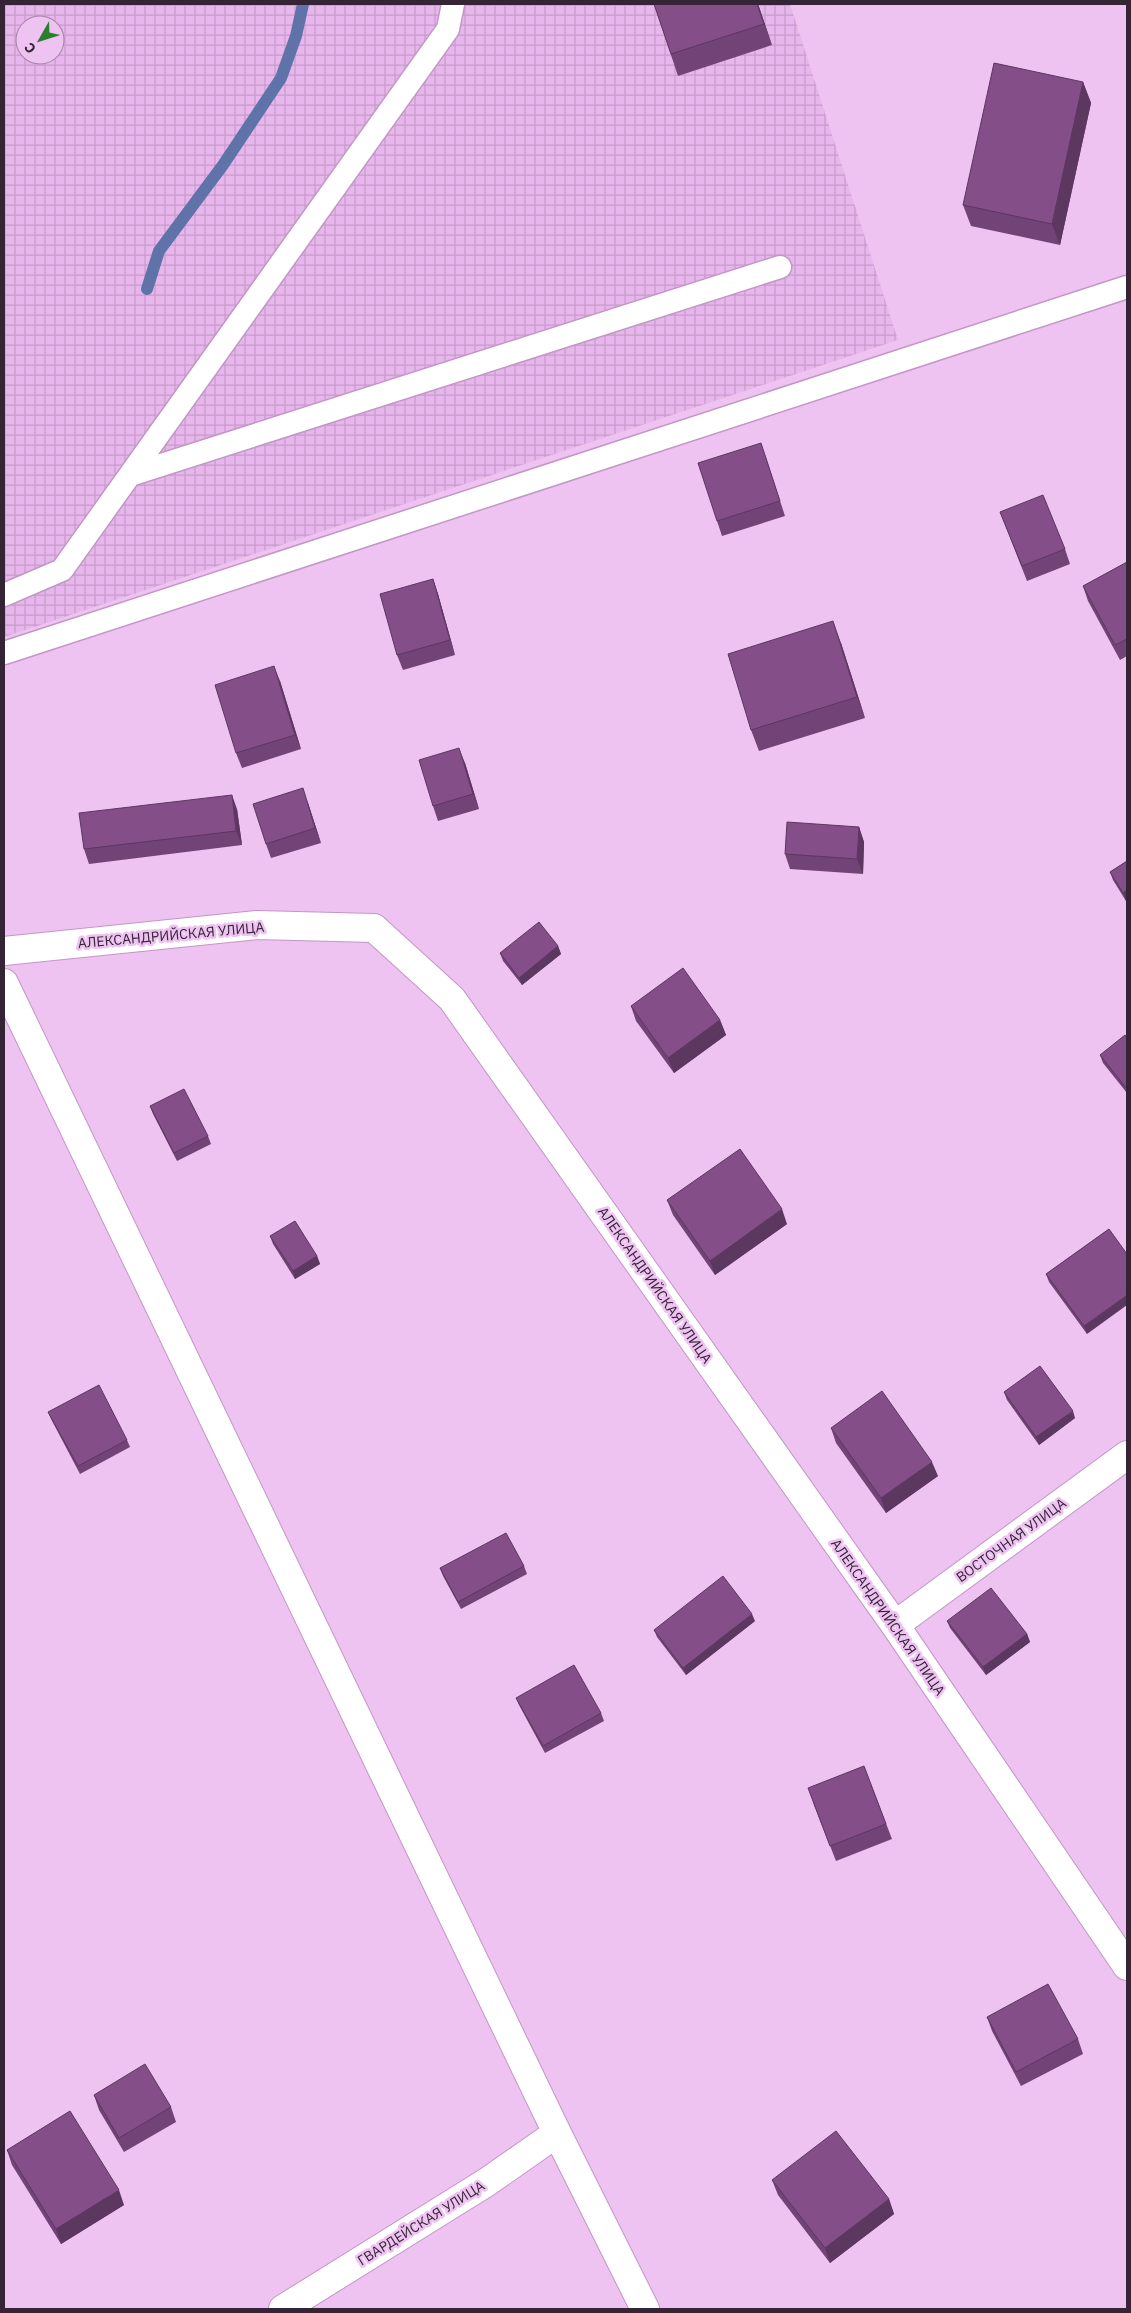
<svg xmlns="http://www.w3.org/2000/svg" width="1131" height="2313" font-family="'IBM Plex Sans',sans-serif">
  <defs>
    <pattern id="industrial-grid" width="8" height="8" patternUnits="userSpaceOnUse" patternTransform="scale(1.25)"><rect width="8" height="8" fill="#e7b6ec"/><path d="M0 4h8M4 0v8" fill="none" stroke="#c79ccb"/></pattern>
  </defs>
  <rect width="100%" height="100%" fill="#eec2f1"/>
  <path fill="url(#industrial-grid)" fill-rule="evenodd" d="M4,4H790L898,340L4,637ZM25,25H55V55H25Z"/>
  <g fill="none" stroke-linecap="round" stroke-linejoin="round">
    <path stroke="#6073a9" stroke-width="12" d="M147,289L159,251L223,165L281,78L296,36L303,4"/>
    <defs>
      <path id="lane" d="M130,475L780,267
        M4,595L62,570L448,29L453,4
        M4,653L1127,287"/>
      <path id="street" d="M4,951L257,925L374,928L452,999L895,1625L1127,1966
        M4,983L557,2133L645,2309
        M895,1625L1127,1455
        M283,2309L487,2182L557,2133"/>
    </defs>
    <use href="#lane" stroke="#c297c5" stroke-width="25"/>
    <use href="#street" stroke="#c297c5" stroke-width="30"/>
    <use href="#lane" stroke="#fff" stroke-width="22"/>
    <use href="#street" stroke="#fff" stroke-width="28"/>
  </g>
  <path fill="#724376" d="M654,4H758L772,45L678,76Z
    M1083,82L1091,103L1060,245L971,226L963,205Z
    M766,458L785,516L722,536L717,521Z
    M1000,512L1065,549L1070,564L1027,581Z
    M1127,562V656L1120,660L1088,601L1083,586Z
    M433,579L438,594L455,655L403,670L397,655Z
    M841,643L865,718L759,751L751,730Z
    M280,681L301,749L242,768L236,753Z
    M465,763L479,809L438,821L433,806Z
    M308,803L321,843L271,858L266,844Z
    M237,809L242,845L89,864L84,849Z
    M859,827L864,842L863,874L790,869L785,854Z
    M1127,861V900L1126,901L1113,880L1110,872Z
    M558,946L561,954L522,985L503,961L500,953Z
    M631,1006L720,1020L726,1035L674,1073L636,1021Z
    M1127,1038V1093L1103,1063L1100,1055Z
    M150,1106L208,1136L211,1144L177,1161L153,1114Z
    M667,1200L787,1224L715,1275L673,1215Z
    M1109,1229L1087,1334L1049,1282L1046,1274Z
    M270,1236L317,1256L320,1264L295,1279L273,1244Z
    M1004,1392L1075,1418L1039,1445L1007,1400Z
    M48,1412L127,1440L130,1447L80,1474L51,1419Z
    M831,1428L938,1476L886,1513L836,1443Z
    M524,1566L527,1574L461,1609L443,1576L440,1568Z
    M755,1621L686,1675L657,1637L654,1630Z
    M947,1621L1027,1634L1030,1642L986,1675L950,1628Z
    M516,1698L601,1713L604,1721L545,1753L519,1705Z
    M864,1766L892,1839L836,1861L813,1802Z
    M987,2017L1078,2039L1083,2054L1021,2086L992,2031Z
    M94,2095L171,2107L176,2122L124,2152L99,2110Z
    M7,2150L124,2205L61,2244L12,2165Z
    M772,2180L889,2199L894,2214L830,2263L778,2195Z"/>
  <path fill="#5c3760" d="M757,4H758L772,45L764,24Z
    M1083,82L1091,103L1060,245L1052,224Z
    M433,579L438,594L455,655L450,640Z
    M833,621L841,643L865,718L857,697Z
    M274,666L280,681L301,749L295,735Z
    M459,748L465,763L479,809L473,794Z
    M303,788L308,803L321,843L315,828Z
    M232,795L237,809L242,845L236,831Z
    M859,827L864,842L863,874L857,859Z
    M1127,890V900L1126,901L1123,893Z
    M558,946L561,954L522,985L519,978Z
    M720,1020L726,1035L674,1073L668,1058Z
    M782,1209L787,1224L715,1275L710,1261Z
    M317,1256L320,1264L295,1279L293,1271Z
    M1127,1295V1305L1087,1334L1084,1326Z
    M1073,1411L1075,1418L1039,1445L1036,1437Z
    M932,1462L938,1476L886,1513L881,1498Z
    M752,1614L755,1621L686,1675L683,1668Z
    M1027,1634L1030,1642L986,1675L983,1667Z
    M119,2190L124,2205L61,2244L56,2229Z
    M889,2199L894,2214L830,2263L825,2248Z"/>
  <path fill="#844e89" stroke="#5c3760" d="M654,4H757L764,24L671,54Z
    M994,63L1083,82L1052,224L963,205Z
    M761,443L780,501L717,521L698,463Z
    M1043,495L1065,549L1022,566L1000,512Z
    M1127,562V639L1115,645L1083,586Z
    M433,579L450,640L397,655L380,594Z
    M833,621L857,697L751,730L728,654Z
    M274,666L295,735L236,753L215,685Z
    M459,748L473,794L433,806L419,760Z
    M303,788L315,828L266,844L253,804Z
    M232,795L236,831L84,849L79,813Z
    M787,822L859,827L857,859L785,854Z
    M1127,861V890L1123,893L1110,872Z
    M539,922L558,946L519,978L500,953Z
    M683,968L720,1020L668,1058L631,1006Z
    M1125,1035L1127,1038V1089L1100,1055Z
    M184,1089L208,1136L174,1153L150,1106Z
    M740,1149L782,1209L710,1261L667,1200Z
    M295,1221L317,1256L293,1271L270,1236Z
    M1109,1229L1127,1254V1295L1084,1326L1046,1274Z
    M1040,1366L1073,1411L1036,1437L1004,1392Z
    M99,1385L127,1440L78,1466L48,1412Z
    M882,1391L932,1462L881,1498L831,1428Z
    M506,1533L524,1566L458,1602L440,1568Z
    M723,1576L752,1614L683,1668L654,1630Z
    M991,1588L1027,1634L983,1667L947,1621Z
    M574,1665L601,1713L543,1746L516,1698Z
    M864,1766L886,1824L830,1846L808,1788Z
    M1048,1984L1078,2039L1016,2072L987,2017Z
    M145,2064L171,2107L119,2138L94,2095Z
    M70,2111L119,2190L56,2229L7,2150Z
    M836,2131L889,2199L825,2248L772,2180Z"/>
  <g text-anchor="middle" stroke-width="5" stroke-linejoin="round" paint-order="stroke">
    <g font-size="14" fill="#342436" stroke="#eec2f1">
      <text transform="translate(171 935) rotate(-5)" y="5">АЛЕКСАНДРИЙСКАЯ УЛИЦА</text>
      <text transform="translate(655 1285) rotate(55)" y="5">АЛЕКСАНДРИЙСКАЯ УЛИЦА</text>
      <text transform="translate(1011 1540) rotate(-36)" y="5">ВОСТОЧНАЯ УЛИЦА</text>
      <text transform="translate(888 1617) rotate(55)" y="5">АЛЕКСАНДРИЙСКАЯ УЛИЦА</text>
      <text transform="translate(421 2223) rotate(-32)" y="5">ГВАРДЕЙСКАЯ УЛИЦА</text>
    </g>
  </g>
  <rect width="1131" height="2313" fill="none" stroke="#342436" stroke-width="10"/>
  <g transform="translate(40 40) rotate(231)"><circle r="24" fill="#eec2f1" stroke="#a483a6"/>
  <path d="M0-4L9 19L0 12L-9 19Z" fill="#297f2c"/>
  <text y="-8" font-size="14" font-weight="bold" text-anchor="middle" fill="#342436">С</text>
  </g>
</svg>
